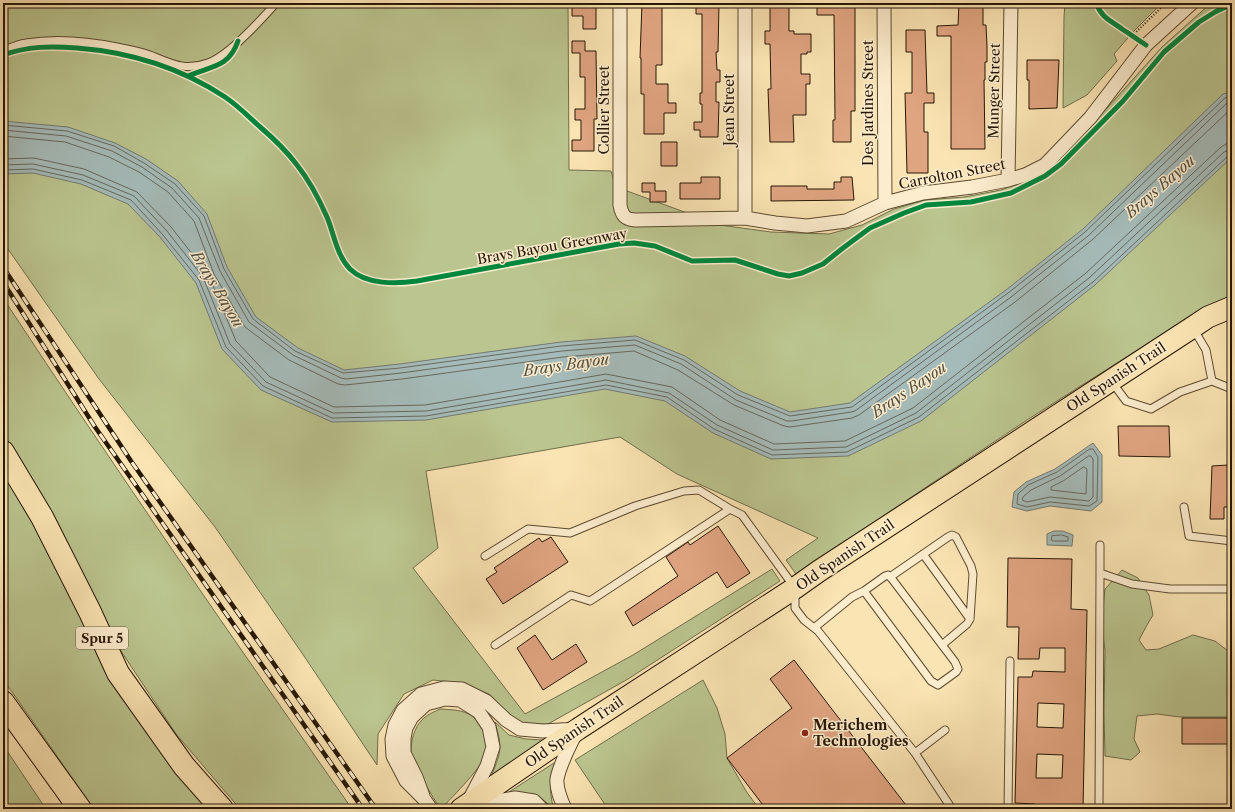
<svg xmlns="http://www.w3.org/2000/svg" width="1235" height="812" font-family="'Libre Caslon Text',serif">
  <rect width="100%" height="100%" fill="#fbe4b3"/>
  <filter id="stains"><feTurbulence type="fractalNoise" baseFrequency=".005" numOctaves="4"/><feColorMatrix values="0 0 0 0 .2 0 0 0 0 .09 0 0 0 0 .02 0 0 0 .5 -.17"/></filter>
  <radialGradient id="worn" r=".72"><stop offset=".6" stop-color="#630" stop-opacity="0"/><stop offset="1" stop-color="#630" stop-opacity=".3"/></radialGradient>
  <path fill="#bbc58f" stroke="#716e4a" d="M3,3H568L569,170L611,171L616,187L720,225L771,232L829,234L862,225L894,209L925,200L964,197L1001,190L1022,182L1042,172L1070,149L1162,47L1211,3H1232V297L1196,313L1027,420L796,574L786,560L818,538L677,474L620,437L426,471L438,548L413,568L525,714L633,655L772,569L780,581L628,679L548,724L530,728L505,716L489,694L461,683L433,680L404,694L378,734L377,765L304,656L215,527L99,379L3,242Z
    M1065,3H1162L1134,31L1114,54L1117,61L1087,95L1063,108L1064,17Z
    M3,298C116,470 234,640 352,809H240L176,734L101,621L43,503L3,432Z
    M3,469L210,809H94L3,679Z
    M1122,570L1138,578L1149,595L1153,615L1147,625L1139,640L1146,650L1159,649L1193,635L1215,641L1232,654V717H1180L1157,714L1137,716L1134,739L1140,752L1131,760L1105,756L1104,713L1105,650L1101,622L1105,589Z
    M703,680L717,708L725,734L727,758L746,791L759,809H608L575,760Z
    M440,709C457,710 471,710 480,725C484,732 488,740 488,749C486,764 452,797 441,809C433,799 413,764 411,751C411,741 414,728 422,720C426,715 434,712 440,709Z
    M495,722L509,735L526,739L543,740L544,743L494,775L492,774C502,750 502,747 495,722Z
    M3,745L46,809H3Z
    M557,761C551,780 548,790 554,809L541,798L525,794L510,795L509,792Z"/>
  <path fill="#a5bbb9" stroke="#737971" d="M1232,92V157L1095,285L921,421L848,456L771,459L713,433L665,401L605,389L426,420L332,422L261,390L222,349L196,283L160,237L128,204L81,184L33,173L3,174V121L68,127L115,143L146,159L178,181L207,214L227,267L256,317L298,348L344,370L400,364L561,342L636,336L685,356L740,391L790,412L850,403L1006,290L1083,229L1223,94Z
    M1093,443L1102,455V502L1091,511L1050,506L1027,511L1012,507L1014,492L1026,482L1055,469Z
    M1054,531H1063L1073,535L1072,546L1047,545V534Z"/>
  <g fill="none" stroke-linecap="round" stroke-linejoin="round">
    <path stroke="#66695f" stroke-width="1" d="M3,125L67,131L114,146L144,163L175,184L204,216L224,269L253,319L295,351L343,373L400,368L561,346L635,340L684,360L738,395L790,416L852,407L1008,293L1085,232L1225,98L1232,96
      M3,130L66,136L112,151L142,167L172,188L199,218L220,271L249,322L293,355L341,378L346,379L401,373L562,351L635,345L681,364L736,400L787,421H792L851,412L855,411L1011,297L1088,236L1227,103L1232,101
      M3,136L65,142L109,157L139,172L168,192L194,221L214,274L245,327L289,360L338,384L345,385L402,379L563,357L634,351L678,370L734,405L784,426L790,427L852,418L859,415L1015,302L1092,240L1232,108
      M3,159L34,158L84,169L137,192L171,227L208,274L236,341L270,377L334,407L425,405L606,374L672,387L720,420L774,444L845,441L913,408L1086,273L1221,147L1226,144L1232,143
      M3,165L33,164L83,175L134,196L167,231L203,277L230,344L266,382L333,413L426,411L606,380L669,393L717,425L773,450L846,447L916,413L1089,278L1224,152L1232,149
      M3,170L33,169L82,180L131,200L163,235L199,280L226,347L263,386L332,418L426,416L606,385L667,397L714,429L772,455L847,452L919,417L1093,282L1228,156L1232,155
      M1090,449H1093L1098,457L1097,501L1089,506L1050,502L1027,507L1017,504L1018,494L1028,485L1057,472Z
      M1089,456H1091L1093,459V497L1089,501L1050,497L1027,502L1022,500L1023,497L1031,490L1060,476Z
      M1084,467L1087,469L1086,494L1051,490V487L1063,481Z
      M1062,535L1068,537V541H1053L1051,540L1052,536Z"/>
  </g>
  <path fill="#dfa480" stroke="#271705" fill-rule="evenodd" d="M572,3H596V29H583V16H572Z
    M642,3H654V6H662V65H656V84H668V103H676V113H664V134H644V94H641V58H640Z
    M696,3H719L718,52H716L717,70H720V82H716V102H719L718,137H700V130H694V122H702V104H700V93H702V14H696Z
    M770,3H789V31H794V34H811V52H807V54H801V74H810V84H806V115H793L794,142H770L768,89H771L770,44H765V31H770Z
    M817,3H855V111H851V142H833V120H835L834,15H817Z
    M959,3H983V25H986L987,46V62H985V80H984L985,149H951V36H937V26L958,25Z
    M906,30H925L927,93H934V103H924V132H928V173H907L905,93H912V52H906Z
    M572,41H585V51H596L597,119H594V151H572V140H581V120H575V109H585V77H580V53H572Z
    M1027,60H1059L1057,108L1029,109V80H1027Z
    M661,142H677V166H661Z
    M701,177H720V199H680V183H701Z
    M841,177H852L854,200L771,201V186H807V189H834V182H841Z
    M642,183H655V191H666V202H650V192H642Z
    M1118,426H1169L1170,457L1119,456Z
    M1228,465V471H1232V507H1224V519H1210L1212,466Z
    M718,526L750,573L727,588L717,572L633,626L625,612L678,576L666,557L688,542L690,545Z
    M551,537L568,562L503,604L486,579L497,572L494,568L539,538L542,542Z
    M1008,558L1072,559L1071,609L1087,610L1083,809H1034L1035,804L1015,803L1018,677H1032L1033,671L1065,672V648H1040L1039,659H1018L1019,627H1007ZM1038,703L1064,704L1063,728L1037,727ZM1037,754L1063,755L1062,778H1036Z
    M535,635L552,660L576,644L587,662L543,690L517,648Z
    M794,660L909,809H829L825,804L818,809H766L727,758L792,708L770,679Z
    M1182,718H1232V744H1182Z"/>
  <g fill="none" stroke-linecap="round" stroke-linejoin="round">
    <defs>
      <path id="lane" d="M3,50C11,48 18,44 26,43C56,38 88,41 117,47C127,49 137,51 147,54C169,62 183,72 208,63C228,56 261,20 276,3
        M1212,381L1232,389
        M1112,382L1126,401L1151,409L1180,392L1212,381L1206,350L1193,328
        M1184,507L1189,536L1232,541
        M1100,545V573
        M923,554L970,619
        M485,556L528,529L570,533L635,506L684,491L699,490L730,509L742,515L795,588V608L804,620L818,631L915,753L950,806L949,809
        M890,577L948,537L952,535L956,537L971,566L973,574L970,619L967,624L942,645
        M814,628L852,597L864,591L885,576L888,575L892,579L955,662L958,669L956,672L938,685L931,681L864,591
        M495,645L571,595L590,601L730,509
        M915,753L945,730
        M1008,809L1010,661
        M1099,809L1100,573L1132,584L1170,589H1232"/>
      <path id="street" d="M620,3V205C622,216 625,219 635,220L745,218L775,223L807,226L846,221L885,203L923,193L972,187L1008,180L1025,175L1045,165L1090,118L1146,45L1192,3
        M884,3L885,203
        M1008,180L1011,3
        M745,218V3
        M423,796L416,777L404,753V738L406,728L412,717L426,704L445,699L460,700L479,712L489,727L493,747L487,766L468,802
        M474,804L515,798L534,801L542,809
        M431,809L424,799L406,781L393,756L392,739L395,725L403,710L421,694L444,688L462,689L486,701L506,720L520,729L543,731L578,729C571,743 560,763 557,779C556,789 561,800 565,809"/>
      <path id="primary" d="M461,809L578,729L795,588L819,571L1193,327L1208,317L1232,307"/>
      <path id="highway" d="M3,452L42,517L90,612L118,673L184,766L222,809
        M3,702L80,809"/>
    </defs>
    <use href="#lane" stroke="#5c4a30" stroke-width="9"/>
    <use href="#street" stroke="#5c4a30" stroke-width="15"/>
    <use href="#primary" stroke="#271705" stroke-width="23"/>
    <use href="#highway" stroke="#271705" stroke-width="24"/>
    <path stroke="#271705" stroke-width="2" stroke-dasharray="1 2" stroke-linecap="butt" d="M1132,36L1166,3"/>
    <use href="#lane" stroke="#fcedce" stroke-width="7"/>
    <use href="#street" stroke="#fcedce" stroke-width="13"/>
    <use href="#primary" stroke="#fbe4b3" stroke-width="21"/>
    <use href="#highway" stroke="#fbe4b3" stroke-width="22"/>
    <defs>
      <path id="rail" d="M3,267L131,461L376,809
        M3,282L95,427L363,809"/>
    </defs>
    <use href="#rail" stroke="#271705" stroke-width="4.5"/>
    <use href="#rail" stroke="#fcedce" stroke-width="3" stroke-dasharray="9" stroke-linecap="butt"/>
    <defs>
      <path id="cycleway" d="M1096,3C1102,18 1110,20 1122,29C1130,34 1138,40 1146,45
        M3,55C28,46 51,46 77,48C129,52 181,68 225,97C237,105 248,116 259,126C273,138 286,150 297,165C309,180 319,199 327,217C334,234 337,256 350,269C366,285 397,284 417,281L619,244L634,243L655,246L692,261L735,260L778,274L789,276L802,273L823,264L843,248L870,228L904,213L926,205L971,202L1011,193L1045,176L1061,164L1123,101L1164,52L1199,22L1215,12L1232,4
        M188,76C210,66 229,68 238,41"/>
    </defs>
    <use href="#cycleway" stroke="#fcedce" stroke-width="8"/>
    <use href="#cycleway" stroke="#00873e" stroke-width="5"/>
  </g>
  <circle fill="#8f2418" stroke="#fcedce" stroke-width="1.5" cx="805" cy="733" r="4"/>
  <g text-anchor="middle" stroke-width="3" stroke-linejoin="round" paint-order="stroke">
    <rect fill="#fcedce" stroke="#675741" stroke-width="1" x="76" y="627" width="52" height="22" rx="3"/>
    <g font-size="13" font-weight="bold" fill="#271705">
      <text x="102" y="643">Spur 5</text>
    </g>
    <g font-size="14" fill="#271705" stroke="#fcedce">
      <text transform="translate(994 91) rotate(-89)" y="5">Munger Street</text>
      <text transform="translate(868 103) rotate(-90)" y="5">Des Jardines Street</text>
      <text transform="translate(604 110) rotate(-90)" y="5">Collier Street</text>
      <text transform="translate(729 110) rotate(-90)" y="5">Jean Street</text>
      <text transform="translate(952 174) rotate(-11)" y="5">Carrolton Street</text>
      <text transform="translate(552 246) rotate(-10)" y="5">Brays Bayou Greenway</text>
      <text transform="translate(1116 377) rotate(-33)" y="5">Old Spanish Trail</text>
      <text transform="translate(845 555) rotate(-34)" y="5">Old Spanish Trail</text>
      <text transform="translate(574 732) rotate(-34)" y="5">Old Spanish Trail</text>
    </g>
    <g font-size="14" font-weight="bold" fill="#271705" stroke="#fcedce" text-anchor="start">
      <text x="813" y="730">Merichem<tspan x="813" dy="16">Technologies</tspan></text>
    </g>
    <g font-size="15" font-style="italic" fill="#535044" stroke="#fcedce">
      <text transform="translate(1160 187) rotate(-41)" y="5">Brays Bayou</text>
      <text transform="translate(217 289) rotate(59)" y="5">Brays Bayou</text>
      <text transform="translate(566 365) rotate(-8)" y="5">Brays Bayou</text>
      <text transform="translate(909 390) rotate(-34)" y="5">Brays Bayou</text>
    </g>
  </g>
  <rect width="1235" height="812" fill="none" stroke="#fbe4b3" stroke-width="16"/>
  <rect x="4" y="4" width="1227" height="804" fill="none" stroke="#271705" stroke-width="2"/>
  <rect x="8" y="8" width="1219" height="796" fill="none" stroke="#271705"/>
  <rect width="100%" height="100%" filter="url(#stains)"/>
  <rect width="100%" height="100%" fill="url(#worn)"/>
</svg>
